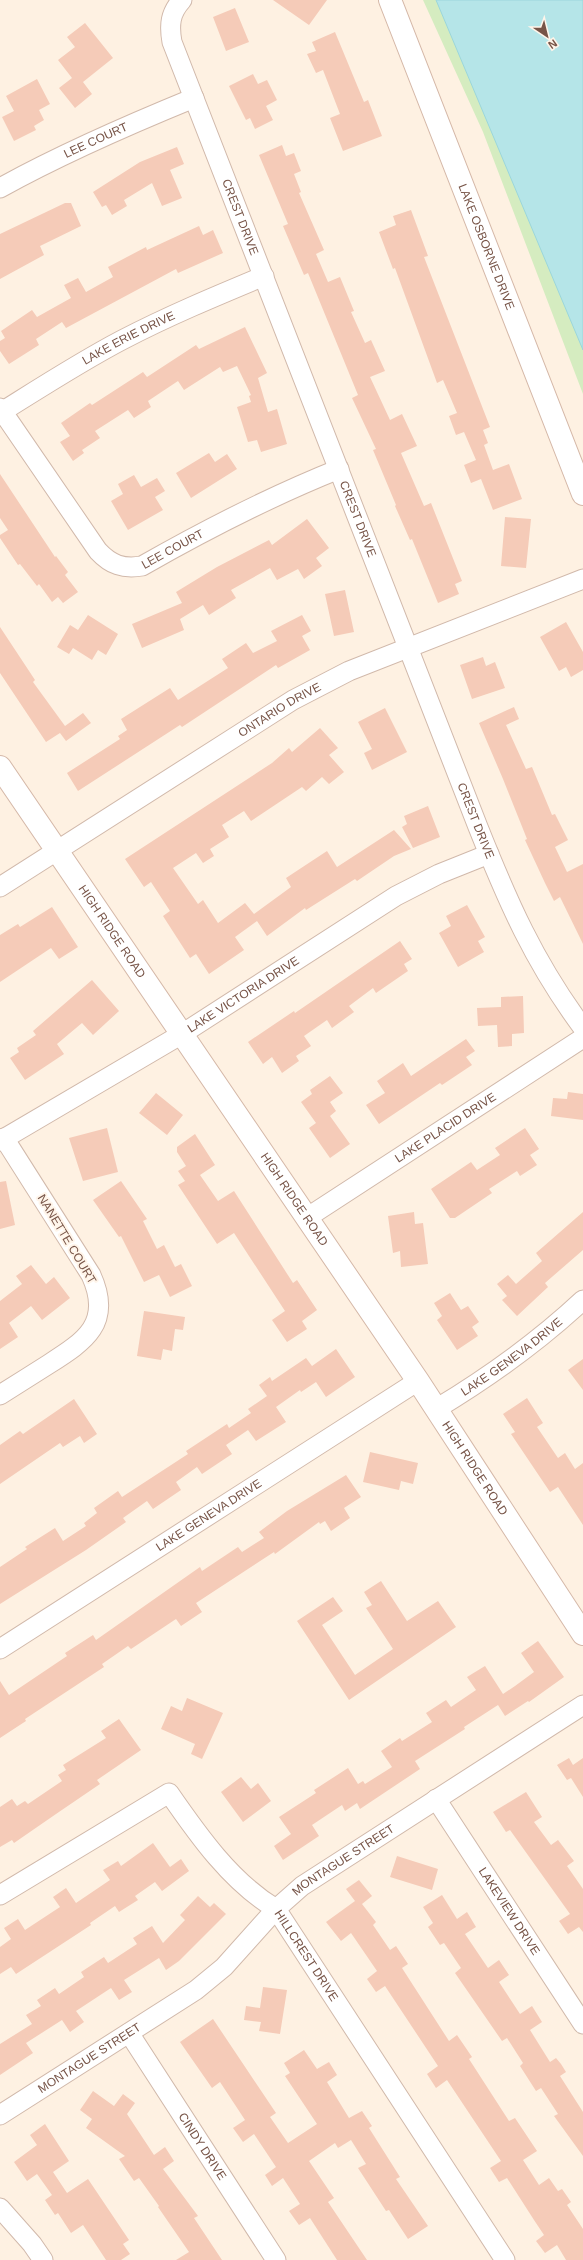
<svg xmlns="http://www.w3.org/2000/svg" width="583" height="2260" font-family="Arial,sans-serif">
  <rect width="100%" height="100%" fill="#fef1e2"/>
  <path fill="#d5ecc0" d="M423,0H583V394L483,132Z"/>
  <path fill="#b5e5e8" stroke="#9bd6db" d="M436,0H583V350Z"/>
  <path fill="#f5cbb8" d="M273,0H327L309,25Z
    M235,8L249,42L226,51L213,17Z
    M85,23L113,58L83,82L92,94L75,108L59,88L72,78L58,60L75,47L67,37Z
    M335,32L364,102L368,100L382,136L343,151L330,118L340,114L323,70L316,73L307,54L316,51L312,42Z
    M253,74L258,84L267,80L277,100L266,106L273,120L255,129L250,118L246,120L229,86Z
    M37,79L50,104L39,110L44,120L34,126L36,130L14,141L2,117L14,111L6,96Z
    M282,145L286,156L294,153L301,171L294,174L301,192L299,193L324,250L316,254L328,282L340,277L354,311L351,312L365,343L371,340L385,371L370,377L390,420L402,414L417,446L401,453L424,506L431,503L462,581L455,584L459,594L438,603L412,539L410,540L395,506L396,505L373,450L376,449L352,398L358,395L308,273L304,275L283,226L288,224L259,155Z
    M177,147L184,164L170,170L182,198L162,206L152,183L124,200L127,206L112,215L106,205L102,207L93,192L140,162Z
    M65,203H71L81,226L40,246L44,255L0,279V234Z
    M411,210L428,256L424,257L490,427L483,430L488,443L484,445L493,470L509,464L522,499L493,510L481,479L471,483L464,465L476,460L464,432L456,435L449,416L457,413L443,380L437,383L395,268L393,269L379,232L396,225L393,216Z
    M199,226L203,235L213,230L223,253L178,273L176,269L66,328L62,322L36,339L39,345L9,364L0,351V341L5,338L1,331L32,310L37,317L71,298L64,285L78,278L86,292L113,277L108,267L146,247L147,250Z
    M245,327L267,373L258,378L268,412L277,409L287,444L261,452L257,440L248,442L237,407L251,402L249,396L251,395L237,366L223,372L220,367L184,390L178,381L148,401L151,407L134,418L128,410L95,431L100,438L82,450L84,453L73,461L60,442L70,436L61,423L90,403L92,405L143,372L147,377L196,345L199,349Z
    M209,453L215,462L227,454L237,469L191,498L176,473Z
    M0,474L55,557L56,556L68,572L65,575L78,592L63,603L58,597L52,602L39,584L37,586L20,564L18,565L0,538V535L8,530L0,518Z
    M134,475L141,487L157,478L165,491L155,497L163,510L128,530L111,501L123,494L118,484Z
    M505,517L531,519L526,568L501,566Z
    M307,519L329,548L316,558L322,566L304,579L298,569L277,580L270,568L231,590L236,598L209,615L203,605L180,619L184,630L142,648L132,624L182,603L176,592L217,567L269,540L272,545Z
    M345,590L354,632L334,636L325,594Z
    M88,615L118,634L106,655L98,650L92,660L73,648L69,654L57,647L70,625L78,630Z
    M302,615L311,631L302,636L310,650L278,668L276,665L182,727L180,725L78,791L67,773L120,739L118,736L127,730L121,719L170,688L178,700L228,668L222,659L246,643L253,653L277,641L271,631Z
    M566,622L583,652V670L571,677L566,667L559,671L540,637Z
    M0,627L35,680L33,682L65,726L83,713L91,723L66,741L60,733L46,742L0,673Z
    M483,657L486,666L495,662L505,688L472,699L460,665Z
    M514,707L519,719L506,725L526,769L532,767L552,815L555,814L568,840L555,847L567,872L583,864V944L560,897L554,901L545,883L525,840L527,839L503,779L479,723Z
    M385,708L407,752L372,770L364,753L372,749L358,722Z
    M320,728L338,748L329,755L344,772L329,784L322,777L306,791L302,787L251,821L244,811L222,825L229,837L210,849L214,856L203,863L196,853L173,868L198,904L203,900L218,923L245,903L254,914L291,887L286,878L327,851L337,867L394,830L411,849L394,856L357,881L355,879L306,910L305,908L267,936L257,921L235,937L244,950L209,974L196,954L190,958L163,916L170,911L151,882L144,887L125,859L272,763L289,748L292,752Z
    M428,806L440,837L413,848L402,827L407,824L404,816Z
    M467,905L485,937L478,941L484,952L458,967L439,933L451,926L446,916Z
    M52,907L78,947L59,959L51,948L0,982V935L18,924L20,927Z
    M400,941L412,959L404,964L408,971L376,993L373,988L349,1006L354,1012L332,1028L327,1020L304,1036L311,1046L296,1056L299,1061L282,1073L272,1057L263,1064L248,1042L294,1011L295,1013Z
    M92,980L119,1011L93,1035L82,1023L57,1044L64,1054L25,1080L10,1058L19,1052L17,1048L36,1035L33,1031Z
    M523,996L524,1033L512,1034V1046L498,1047L497,1025L478,1026L477,1008L501,1007V997Z
    M466,1039L475,1051L466,1057L472,1065L442,1085L440,1083L379,1124L366,1105L385,1093L377,1081L403,1063L411,1076Z
    M330,1076L343,1093L330,1102L336,1111L330,1116L350,1144L330,1158L309,1128L316,1123L301,1102L312,1094L310,1090Z
    M568,1092L583,1094V1120L551,1116L553,1098L567,1099Z
    M156,1093L183,1115L167,1135L139,1113Z
    M107,1128L118,1172L83,1181L69,1138Z
    M525,1128L539,1149L530,1155L537,1165L520,1176L517,1171L489,1189L492,1193L455,1218H450L431,1189L471,1162L477,1170L500,1155L495,1148Z
    M195,1134L215,1165L200,1175L218,1201L234,1191L293,1283L297,1280L317,1310L302,1321L307,1329L287,1342L272,1320L285,1311L234,1233L217,1244L178,1185L185,1181L178,1171L186,1166L177,1152V1147Z
    M6,1181L15,1225L0,1229V1182Z
    M121,1181L147,1219L143,1221L157,1249L164,1245L175,1267L181,1264L192,1286L170,1297L159,1275L144,1282L121,1236L119,1237L93,1200Z
    M414,1212L415,1224L423,1223L428,1264L401,1267L400,1251L393,1253L388,1216Z
    M583,1212V1250L545,1283L548,1287L517,1316L502,1300L507,1296L497,1284L508,1275L516,1284L542,1261L536,1253Z
    M31,1265L46,1284L54,1277L70,1298L42,1320L31,1306L9,1323L18,1337L0,1349V1301L22,1284L16,1276Z
    M450,1293L461,1310L468,1306L479,1322L472,1327L478,1336L457,1350L437,1320L442,1316L434,1303Z
    M144,1311L185,1317L183,1330L175,1329L172,1351L163,1349L161,1360L137,1356Z
    M336,1349L355,1377L326,1397L316,1382L301,1392L300,1390L276,1407L286,1422L256,1441L248,1430L226,1445L232,1454L202,1474L197,1467L176,1482L181,1490L153,1509L147,1501L123,1518L126,1522L86,1550L0,1604V1567L27,1549L25,1547L55,1528L63,1541L86,1526L84,1523L97,1513L94,1508L118,1491L122,1497L188,1454L186,1451L227,1424L229,1428L251,1413L248,1409L267,1396L259,1385L270,1377L272,1381L306,1358L312,1366Z
    M583,1359V1390L568,1370Z
    M527,1398L543,1423L537,1427L558,1458L565,1453L575,1469L583,1463V1525L558,1487L550,1492L511,1434L515,1432L503,1414Z
    M74,1399L97,1434L84,1443L80,1436L63,1447L60,1443L0,1484V1445L20,1431L23,1434Z
    M370,1452L418,1463L413,1484L401,1481L399,1490L363,1482Z
    M346,1475L361,1497L344,1508L350,1518L331,1531L325,1521L320,1524L319,1522L275,1554L274,1552L196,1603L202,1612L181,1626L176,1619L131,1649L128,1646L102,1664L104,1667L25,1719L26,1721L0,1738V1681L9,1695L67,1656L65,1653L93,1635L96,1640L200,1567L202,1571L238,1547L242,1552L264,1538L259,1532L287,1511Z
    M381,1581L407,1621L438,1601L456,1627L349,1700L297,1621L333,1597L343,1611L322,1625L355,1675L393,1649L366,1608L372,1605L364,1592Z
    M538,1641L564,1677L529,1702L528,1701L505,1716L498,1705L464,1727L465,1729L415,1761L420,1769L360,1809L357,1803L345,1811L342,1805L312,1825L319,1836L283,1860L274,1846L291,1834L279,1817L316,1793L314,1790L348,1768L358,1784L363,1781L365,1784L392,1767L381,1751L400,1738L402,1741L432,1722L426,1713L446,1700L451,1707L476,1690L467,1677L485,1666L503,1694L515,1686L534,1672L521,1653Z
    M187,1698L223,1713L202,1759L191,1754L195,1744L161,1729L171,1706L182,1711Z
    M119,1719L141,1750L97,1780L100,1784L56,1814L14,1843L12,1840L0,1847V1807L12,1799L17,1806L25,1801L28,1804L62,1781L58,1775L66,1770L63,1765L106,1738L101,1731Z
    M569,1758L573,1765L583,1758V1797L571,1778L567,1780L557,1765Z
    M241,1777L251,1789L258,1783L271,1801L243,1822L221,1792Z
    M526,1792L542,1817L534,1822L551,1845L558,1840L574,1861L567,1866L583,1889V1932L579,1927L568,1934L559,1921L570,1914L510,1830L506,1832L493,1812Z
    M153,1843L170,1867L181,1859L189,1871L162,1891L155,1882L135,1896L138,1900L119,1912L115,1906L90,1923L91,1925L16,1974L11,1967L0,1974V1947L11,1939L4,1928L18,1919L25,1930L60,1907L53,1897L66,1888L76,1903L110,1880L103,1870L118,1861L121,1866Z
    M397,1856L438,1869L432,1890L390,1877Z
    M359,1880L372,1896L362,1904L376,1922L373,1925L390,1950L396,1946L408,1964L402,1968L449,2041L457,2035L472,2057L469,2059L509,2121L515,2118L537,2151L523,2160L539,2185L549,2178L558,2191L562,2189L571,2202L567,2205L583,2229V2260H566L557,2245L545,2253L536,2241L544,2235L534,2220L507,2178L499,2182L490,2168L501,2161L447,2080L436,2088L427,2074L438,2066L385,1986L376,1992L367,1979L377,1971L351,1933L341,1941L326,1922L355,1901L346,1889Z
    M442,1895L457,1919L467,1912L476,1927L465,1934L488,1968L499,1960L509,1975L499,1982L520,2014L532,2006L542,2022L530,2030L550,2062L556,2058L561,2064L566,2072L560,2076L583,2112V2156L554,2116L558,2114L541,2088L536,2091L520,2066L523,2063L507,2038L502,2041L455,1973L461,1968L444,1943L440,1945L428,1927L433,1923L423,1907Z
    M198,1896L210,1907L214,1903L226,1914L179,1961L166,1970L159,1958L124,1980L132,1992L119,2000L111,1988L76,2011L84,2022L70,2032L62,2020L26,2043L33,2053L0,2075V2044L32,2024L26,2015L41,2006L37,2000L55,1988L59,1994L84,1977L81,1972L104,1957L108,1963L137,1944L133,1938L152,1926L163,1943L185,1920L180,1915Z
    M263,1987L287,1990L280,2034L259,2031L261,2022L244,2020L246,2006L260,2008Z
    M213,2019L276,2113L270,2117L288,2143L317,2124L285,2076L290,2073L284,2063L304,2050L317,2069L329,2062L337,2075L327,2082L349,2118L362,2111L372,2126L369,2128L400,2177L396,2179L428,2226L408,2239L389,2210L386,2211L358,2168L366,2164L351,2140L338,2148L335,2143L309,2161L334,2198L328,2202L367,2260H337L310,2218L299,2225L289,2211L300,2204L283,2178L272,2186L265,2175L276,2167L254,2134L243,2142L233,2128L245,2120L220,2082L212,2088L180,2042Z
    M93,2091L114,2106L123,2094L135,2103L127,2114L154,2155L165,2147L174,2161L163,2169L198,2216L194,2218L222,2260H176L189,2252L158,2207L159,2206L139,2178L134,2181L119,2159L125,2156L86,2128L92,2119L80,2110Z
    M45,2124L69,2161L53,2172L67,2193L88,2179L129,2240L123,2244L130,2254L121,2260H106L83,2225L71,2233L58,2213L55,2215L45,2200L52,2195L37,2174L27,2181L14,2162L37,2145L30,2135Z"/>
  <g fill="none" stroke-linecap="round" stroke-linejoin="round">
    <defs>
      <g id="street">
        <path id="s1" d="M182,0C170,13 169,25 172,42L478,827C508,902 534,962 583,1028"/>
        <path id="s2" d="M0,188C63,153 128,125 194,98"/>
        <path id="s3" d="M0,408L98,551C111,565 123,569 142,566C207,529 269,497 339,469"/>
        <path id="s4" d="M0,413C40,388 80,362 122,340C168,316 216,296 264,276"/>
        <path id="s5" d="M0,887L293,700L349,671L583,579"/>
        <path id="s6" d="M0,1141L182,1034L396,896L439,874L489,854"/>
        <path id="s7" d="M308,1217L583,1038"/>
        <path d="M0,1395C16,1385 33,1374 49,1364C85,1341 113,1323 91,1275L4,1138"/>
        <path id="s8" d="M436,1409C489,1377 538,1342 583,1300"/>
        <path id="s9" d="M0,1649L418,1381"/>
        <path id="s10" d="M436,1799L583,2024"/>
        <path id="s11" d="M0,1895L169,1793C198,1835 231,1882 276,1909L505,2260"/>
        <path id="s12" d="M129,2033L276,2260"/>
        <path id="s13" d="M0,2115L196,1990L224,1967L276,1909L302,1886L583,1705"/>
        <path d="M0,2208L32,2244L43,2260"/>
      </g>
      <g id="secondary">
        <path id="s14" d="M390,0L583,494"/>
        <path id="s15" d="M0,767L418,1381L583,1634"/>
      </g>
    </defs>
    <use href="#street" stroke="#d1b9ab" stroke-width="21"/>
    <use href="#secondary" stroke="#d5b8a8" stroke-width="24"/>
    <use href="#street" stroke="#fff" stroke-width="19"/>
    <use href="#secondary" stroke="#fff" stroke-width="22"/>
  </g>
  <g text-anchor="middle" stroke-width="4" stroke-linejoin="round" paint-order="stroke">
    <g font-size="12" fill="#775447" stroke="#fff5ea">
      <text dy="4" stroke="none"><textPath href="#s2" startOffset="107">LEE COURT</textPath></text>
      <text dy="4" stroke="none"><textPath href="#s1" startOffset="233">CREST DRIVE</textPath></text>
      <text dy="4" stroke="none"><textPath href="#s14" startOffset="265">LAKE OSBORNE DRIVE</textPath></text>
      <text dy="4" stroke="none"><textPath href="#s4" startOffset="149">LAKE ERIE DRIVE</textPath></text>
      <text dy="4" stroke="none"><textPath href="#s1" startOffset="557">CREST DRIVE</textPath></text>
      <text dy="4" stroke="none"><textPath href="#s3" startOffset="257">LEE COURT</textPath></text>
      <text dy="4" stroke="none"><textPath href="#s5" startOffset="331">ONTARIO DRIVE</textPath></text>
      <text dy="4" stroke="none"><textPath href="#s1" startOffset="881">CREST DRIVE</textPath></text>
      <text dy="4" stroke="none"><textPath href="#s15" startOffset="199">HIGH RIDGE ROAD</textPath></text>
      <text dy="4" stroke="none"><textPath href="#s6" startOffset="284">LAKE VICTORIA DRIVE</textPath></text>
      <text dy="4" stroke="none"><textPath href="#s7" startOffset="164">LAKE PLACID DRIVE</textPath></text>
      <text dy="4" stroke="none"><textPath href="#s15" startOffset="523">HIGH RIDGE ROAD</textPath></text>
      <text transform="translate(67 1239) rotate(59)" y="4">NANETTE COURT</text>
      <text dy="4" stroke="none"><textPath href="#s8" startOffset="92">LAKE GENEVA DRIVE</textPath></text>
      <text dy="4" stroke="none"><textPath href="#s15" startOffset="847">HIGH RIDGE ROAD</textPath></text>
      <text dy="4" stroke="none"><textPath href="#s9" startOffset="248">LAKE GENEVA DRIVE</textPath></text>
      <text dy="4" stroke="none"><textPath href="#s13" startOffset="430">MONTAGUE STREET</textPath></text>
      <text dy="4" stroke="none"><textPath href="#s10" startOffset="134">LAKEVIEW DRIVE</textPath></text>
      <text dy="4" stroke="none"><textPath href="#s11" startOffset="412">HILLCREST DRIVE</textPath></text>
      <text dy="4" stroke="none"><textPath href="#s13" startOffset="106">MONTAGUE STREET</textPath></text>
      <text dy="4" stroke="none"><textPath href="#s12" startOffset="135">CINDY DRIVE</textPath></text>
    </g>
  </g>
  <g transform="translate(547 36) rotate(145)" stroke="#fff5ea" stroke-width="3" paint-order="stroke">
  <path d="M0-3L7 15L0 10L-7 15Z" fill="#775447"/>
  <text y="-6" font-size="11" font-weight="bold" text-anchor="middle" fill="#775447">N</text>
  </g>
</svg>
